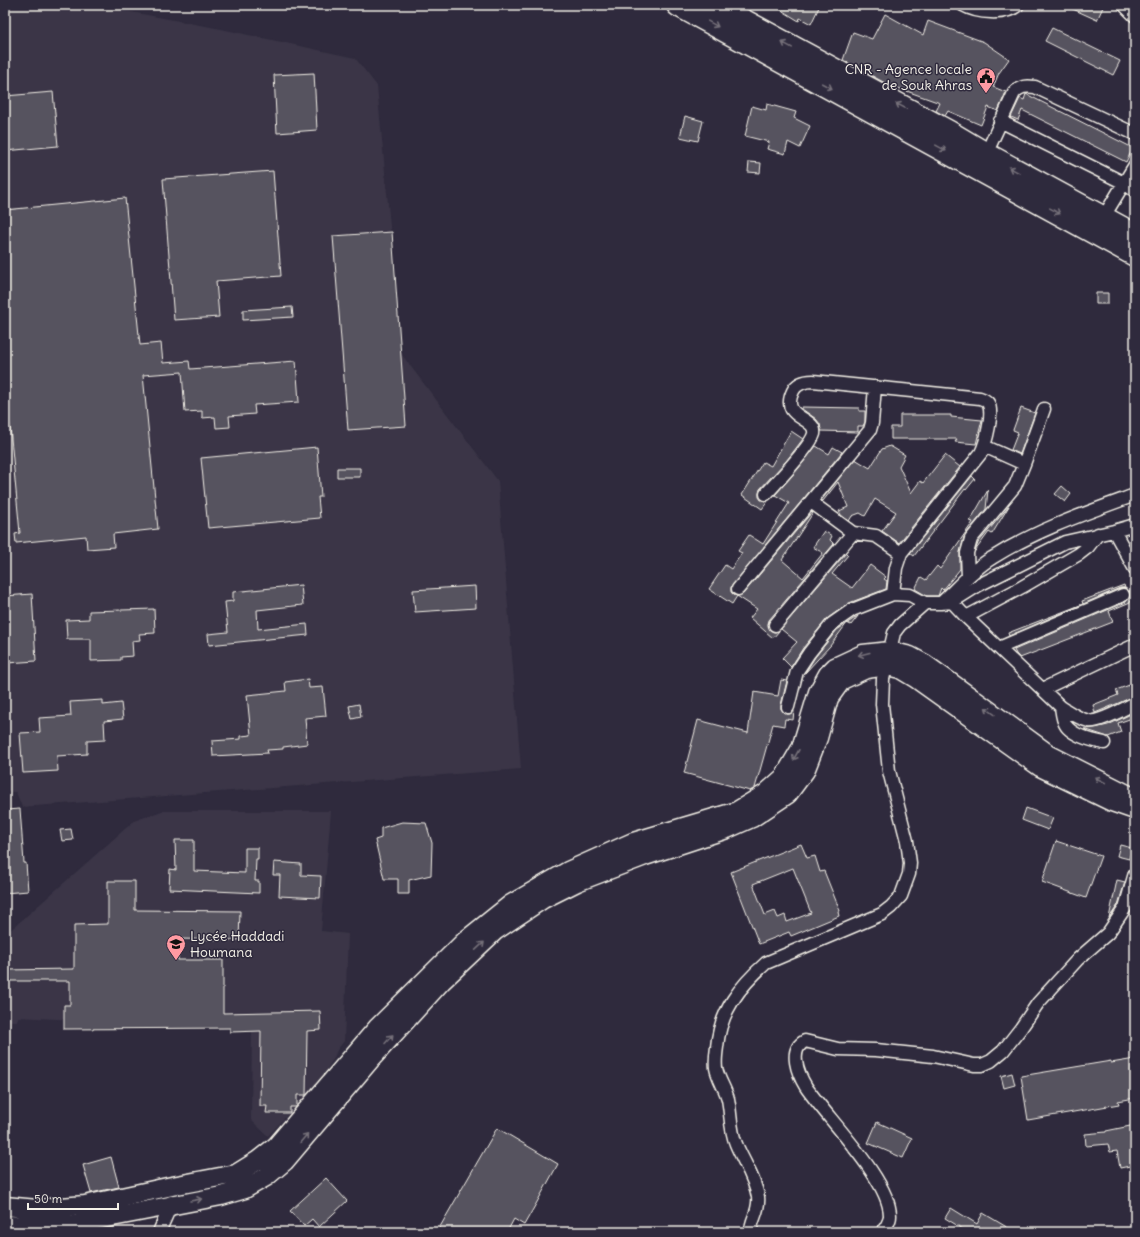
<svg xmlns="http://www.w3.org/2000/svg" width="1140" height="1237" font-family="Delius,sans-serif">
  <rect width="100%" height="100%" fill="#2f2a3d"/>
  <filter id="ink" filterUnits="userSpaceOnUse"><feTurbulence type="fractalNoise" baseFrequency=".025" numOctaves="2"/><feDisplacementMap in="SourceGraphic" scale="8" xChannelSelector="R" yChannelSelector="G"/><feConvolveMatrix kernelMatrix="1 2 1 2 8 2 1 2 1" color-interpolation-filters="sRGB"/></filter>
  <g filter="url(#ink)">
    <path fill="#3b3647" d="M8,5H94L221,29L355,58L377,86L402,355L498,481L521,769L22,807L16,792H5V10Z
      M162,811H331L321,931L348,934L344,1041L337,1050L334,1058L320,1080L268,1136L251,1120L252,1029L18,1017L17,1021H5V935L134,821Z"/>
    <path fill="#56525f" stroke="#f4f1e8" fill-rule="evenodd" d="M773,5H820L811,24L800,18L799,21Z
      M1064,5H1104L1097,20Z
      M885,14L923,35L928,21L984,42L1009,59L999,73L993,87L1006,92L998,111L988,107L981,125L948,111L945,116L936,111L940,103L887,84L843,60L853,32L872,39Z
      M1052,28L1120,61L1113,75L1045,41Z
      M314,73L317,130L277,133L274,75Z
      M53,92L58,146L5,151V96Z
      M1026,94L1133,148L1126,162L1022,110L1018,120L1011,117L1020,98L1024,100Z
      M767,104L796,112L794,118L810,126L800,148L788,142L785,154L767,149L769,142L745,136L752,106L766,110Z
      M685,116L703,121L698,141L680,137Z
      M749,162L761,163L760,173L748,172Z
      M273,171L281,276L216,281L219,317L174,320L163,179Z
      M125,198L140,345L161,343L163,363L189,361L190,369L296,361L299,402L254,405L255,414L229,416L230,427L216,428L215,417L202,418V411L185,412L182,372L143,375L158,529L113,534L114,547L87,549L86,536L16,543L15,534L20,533L5,375V210Z
      M392,232L406,426L348,430L333,236Z
      M1096,293H1108V304H1096Z
      M292,307L293,317L243,320V310Z
      M802,407L859,408V411H865V422L863,426H858V432L821,431L820,424L816,419L802,409Z
      M1021,408L1035,413L1020,454L1011,450L1018,432L1013,430Z
      M900,415H951V417L982,420L976,444L955,442L957,439H891V427H900Z
      M791,431L803,439L787,460L760,489L759,493V497L761,500L768,501L762,509L742,495L763,462L771,466Z
      M816,446L829,454L833,447L842,452L731,587V592L734,595L737,596L743,594L812,512L813,513L782,560L803,578L823,553L813,547L824,531L832,536L830,540L834,544L769,620L768,624L770,630L774,632L779,631L773,638L750,618L757,609L737,596L732,604L709,589L725,565L731,569L742,553L738,551L749,535L763,544L789,503L775,495L798,469Z
      M890,446L905,455L899,466L911,493L920,481L923,483L945,455L960,467L899,543L882,531L896,512L875,499L865,516L860,513L852,516L849,521L841,515L839,511L848,507L838,482L823,501L821,500L855,459L870,468L882,449Z
      M317,447L321,497H318L320,518L208,528L201,458Z
      M337,468H360V477H337Z
      M972,476L975,479L966,490L965,489L914,556L910,553Z
      M1062,486L1071,494L1065,502L1055,494Z
      M988,490L986,509L964,537L960,553V569L943,590L941,588L938,596H927L915,589L921,577L926,580L937,566L940,569L973,522L970,521Z
      M1009,506L992,534L989,532L975,551L978,543Z
      M846,553L848,555L832,574L852,588L870,565L886,577L884,579L887,581L886,589L849,603L828,618L803,648L791,667L782,658L797,642L781,629Z
      M301,585L303,605L257,610L258,629L307,624L308,635L209,645L208,634L228,632L225,602L233,601V592Z
      M1124,585L1125,588H1120L1009,636L1008,633L1083,604L1082,601Z
      M475,586L476,608L415,612L413,590Z
      M1135,588V600L1109,611L1113,622L1020,658L1016,654L1014,650L1126,602L1130,596L1129,591Z
      M32,594L36,661L7,663L5,638V596Z
      M154,609L155,633L139,634L140,640L132,641L133,656L121,657V660L91,661V639H67L66,620L89,619V611Z
      M858,616L851,625L847,623L830,646L805,673L815,657L837,630Z
      M308,679L309,688L323,687L326,716L305,718L307,744L283,747V749L267,750L268,753L213,756L212,741L241,739V736L251,735L247,695L286,691L285,682Z
      M781,680L787,681L781,705V709L787,714H790L794,711L793,720L785,719L784,726L773,724L755,788L750,791L684,773L698,720L748,733L754,692L778,696Z
      M1135,683V696L1095,713L1093,705L1118,695L1116,690Z
      M103,700V705L121,703L123,719L104,721L105,740L87,741V754L57,756L58,771L23,773L20,733L40,732L39,718L71,716L70,702Z
      M359,704L361,717L352,719L349,706Z
      M1135,712V717L1118,723L1121,732L1108,737L1084,729L1095,728L1108,725Z
      M1026,808L1053,818L1048,830L1022,820Z
      M20,809L24,863H26L28,891L5,893V810Z
      M402,822L426,823L432,843L431,875L409,880V894H398V879H384L375,840L381,838V828Z
      M71,829L73,840L62,841L60,830Z
      M175,840H194V871L245,873V848H258V859H256L255,881H259V893L169,889L170,869L176,870Z
      M1056,841L1101,856L1086,898L1042,882Z
      M801,844L807,858L815,856L820,872L824,871L840,911L838,912L839,916L791,936L789,932L759,944L731,872ZM793,868L811,913L787,922L785,915L778,918L775,911L765,915L753,884Z
      M1120,845L1132,848L1129,859L1117,856Z
      M274,862L301,864V875L321,876L320,898L279,896L280,875H273Z
      M1117,880L1125,882L1118,905L1109,918Z
      M108,881H135V910L240,911L239,940L178,939V960H223V1013L320,1011L321,1030L307,1031L306,1095H297V1105L296,1107H290V1113H266L267,1106H260L261,1031L230,1032V1028L64,1029V1005H70V981H5V970L74,969V925L108,924Z
      M1135,1059V1098L1118,1101L1119,1104L1028,1120L1021,1076L1111,1061V1063Z
      M1012,1073L1015,1085L1004,1088L1001,1076Z
      M877,1122L912,1138L903,1158L868,1143Z
      M1135,1125V1165L1120,1168L1117,1151L1110,1152L1108,1144L1086,1146L1085,1134L1106,1132V1131Z
      M497,1128L558,1164L536,1204L524,1225L514,1219L507,1232H437Z
      M111,1157L119,1187L91,1193L83,1165Z
      M326,1178L347,1201L319,1227L312,1219L304,1226L290,1211Z
      M951,1208L977,1224L983,1213L1015,1232H968L945,1218Z"/>
    <g fill="none" stroke-linecap="round" stroke-linejoin="round">
      <defs>
        <path id="street" d="M963,5C977,13 1005,16 1018,5
          M1124,5L1135,16
          M1000,121L1124,183L1135,191
          M986,154L1014,93C1020,86 1026,86 1035,87L1135,134
          M1103,218L1135,165
          M984,446L1024,464
          M766,494C776,483 811,446 814,434C817,416 779,420 793,391C797,383 805,381 813,381L980,398C983,399 986,400 988,403C994,412 986,443 981,453L901,553L896,568L893,594
          M811,502L853,533L876,536L901,553
          M1114,531L1135,569
          M968,577L967,553L971,539L1015,486L1024,464L1044,409
          M738,589L870,430L872,423L875,387
          M952,602L966,617L1061,707C1069,712 1079,719 1089,721C1098,723 1126,708 1135,703
          M941,603C957,588 973,569 992,558C1036,530 1086,513 1135,495
          M966,617L1022,587L1079,554L1088,547L1098,534
          M775,625L853,533
          M999,648L1123,595
          M1043,689L1135,645
          M788,707L797,671L809,653L832,624L852,610L893,594L910,595L925,603
          M1061,707C1062,714 1063,723 1068,728C1076,736 1094,741 1104,743
          M159,1232L171,1205V1202
          M751,1232C750,1220 760,1212 758,1197C755,1178 743,1161 736,1144C730,1130 731,1114 728,1099C725,1088 718,1079 716,1068C715,1061 716,1054 717,1047C720,1011 740,986 766,963L882,914L891,907L901,896L909,874L910,863L907,841L889,771L882,704L883,679L894,633L900,625L925,603H941L952,602L979,585L1065,542L1114,531L1135,525
          M882,1232C885,1229 890,1221 890,1216C891,1181 826,1117 806,1087C798,1074 788,1050 805,1041L838,1049L876,1050L933,1056L974,1065H982L991,1061L1003,1051L1021,1028L1038,1003L1078,959L1108,933L1125,908L1135,873"/>
        <path id="secondary" d="M5,1206L37,1209L85,1205L172,1186L236,1174L257,1161L276,1146L377,1028L466,940L511,904L568,871L633,842L737,811L765,794L784,777L801,748L818,692L828,674L835,667L863,654L890,651L910,656L925,664L946,679L1050,755L1129,795L1135,796
          M5,1225L41,1226L76,1224L221,1196L245,1189L266,1177L285,1161L372,1058L442,981L495,931L543,899L577,882L645,856L727,829L752,818L788,794L805,771L818,738L829,698L842,680L866,669L887,666L900,669L915,678L1040,767L1112,802L1135,810"/>
        <path id="highway" d="M678,5L1135,255
          M715,5L949,132L986,154L1135,235"/>
      </defs>
      <use href="#street" stroke="#f4f1e8" stroke-width="15"/>
      <use href="#secondary" stroke="#f4f1e8" stroke-width="21"/>
      <use href="#highway" stroke="#f4f1e8" stroke-width="25"/>
      <use href="#street" stroke="#2f2a3d" stroke-width="12"/>
      <use href="#secondary" stroke="#2f2a3d" stroke-width="18"/>
      <use href="#highway" stroke="#2f2a3d" stroke-width="22"/>
    </g>
    <defs><path id="oneway-shaft" d="M-6 0H5M1.5-3L5.5 0L1.5 3" fill="none" stroke-width="1.6" stroke-linecap="round" stroke-linejoin="round"/></defs>
    <g stroke="#747079">
      <use href="#oneway-shaft" transform="translate(713 24) rotate(29)"/>
      <use href="#oneway-shaft" transform="translate(787 45) rotate(-151)"/>
      <use href="#oneway-shaft" transform="translate(827 86) rotate(28)"/>
      <use href="#oneway-shaft" transform="translate(901 106) rotate(-152)"/>
      <use href="#oneway-shaft" transform="translate(941 148) rotate(29)"/>
      <use href="#oneway-shaft" transform="translate(1014 170) rotate(-151)"/>
      <use href="#oneway-shaft" transform="translate(1055 211) rotate(29)"/>
      <use href="#oneway-shaft" transform="translate(864 654) rotate(166)"/>
      <use href="#oneway-shaft" transform="translate(990 711) rotate(-144)"/>
      <use href="#oneway-shaft" transform="translate(796 755) rotate(119)"/>
      <use href="#oneway-shaft" transform="translate(1100 780) rotate(-153)"/>
      <use href="#oneway-shaft" transform="translate(480 946) rotate(-43)"/>
      <use href="#oneway-shaft" transform="translate(389 1039) rotate(-48)"/>
      <use href="#oneway-shaft" transform="translate(304 1138) rotate(-50)"/>
      <use href="#oneway-shaft" transform="translate(196 1200) rotate(-10)"/>
    </g>
  </g>
  <defs>
    <symbol id="civic-pin" viewBox="-11 -11 22 30"><path d="M0 17L-7.5 6A9.5 9.5 0 1 1 7.5 6Z" fill="#ff9aa2" stroke="#2f2a3d"/><path d="M-.6-6.5H3V-4.5H.6V-3L4-1V1h2V6H-6V1h2V-1L-.6-3ZM-1.2 2.5V6h2.4V2.5Z" fill="#111"/></symbol>
    <symbol id="school-pin" viewBox="-11 -11 22 30"><path d="M0 17L-7.5 6A9.5 9.5 0 1 1 7.5 6Z" fill="#ff9aa2" stroke="#2f2a3d"/><path d="M0-5L7-2L0 1L-7-2ZM-4 1L0 2.5L4 1V4Q0 6-4 4Z" fill="#111"/></symbol>
  </defs>
  <g fill-rule="evenodd">
    <use href="#civic-pin" x="975" y="66" width="22" height="30"/>
    <use href="#school-pin" x="165" y="933" width="22" height="30"/>
  </g>
  <g text-anchor="middle" stroke-width="3" stroke-linejoin="round" paint-order="stroke">
    <g font-size="14" fill="#f4f1e8" stroke="#2f2a3d" text-anchor="end">
      <text x="972" y="74">CNR - Agence locale<tspan x="972" dy="16">de Souk Ahras</tspan></text>
      <text x="190" y="941" text-anchor="start">Lycée Haddadi<tspan x="190" dy="16">Houmana</tspan></text>
    </g>
  </g>
  <rect width="1140" height="1237" fill="none" stroke="#2f2a3d" stroke-width="20"/>
  <rect x="10" y="10" width="1120" height="1217" fill="none" stroke="#f4f1e8" stroke-width="1.5" filter="url(#ink)"/>
  <path d="M28 1203v6h90v-6" fill="none" stroke="#f4f1e8" stroke-width="2"/>
  <text x="34" y="1203" font-size="12" fill="#f4f1e8" stroke="#2f2a3d" stroke-width="3" paint-order="stroke">50 m</text>
</svg>
